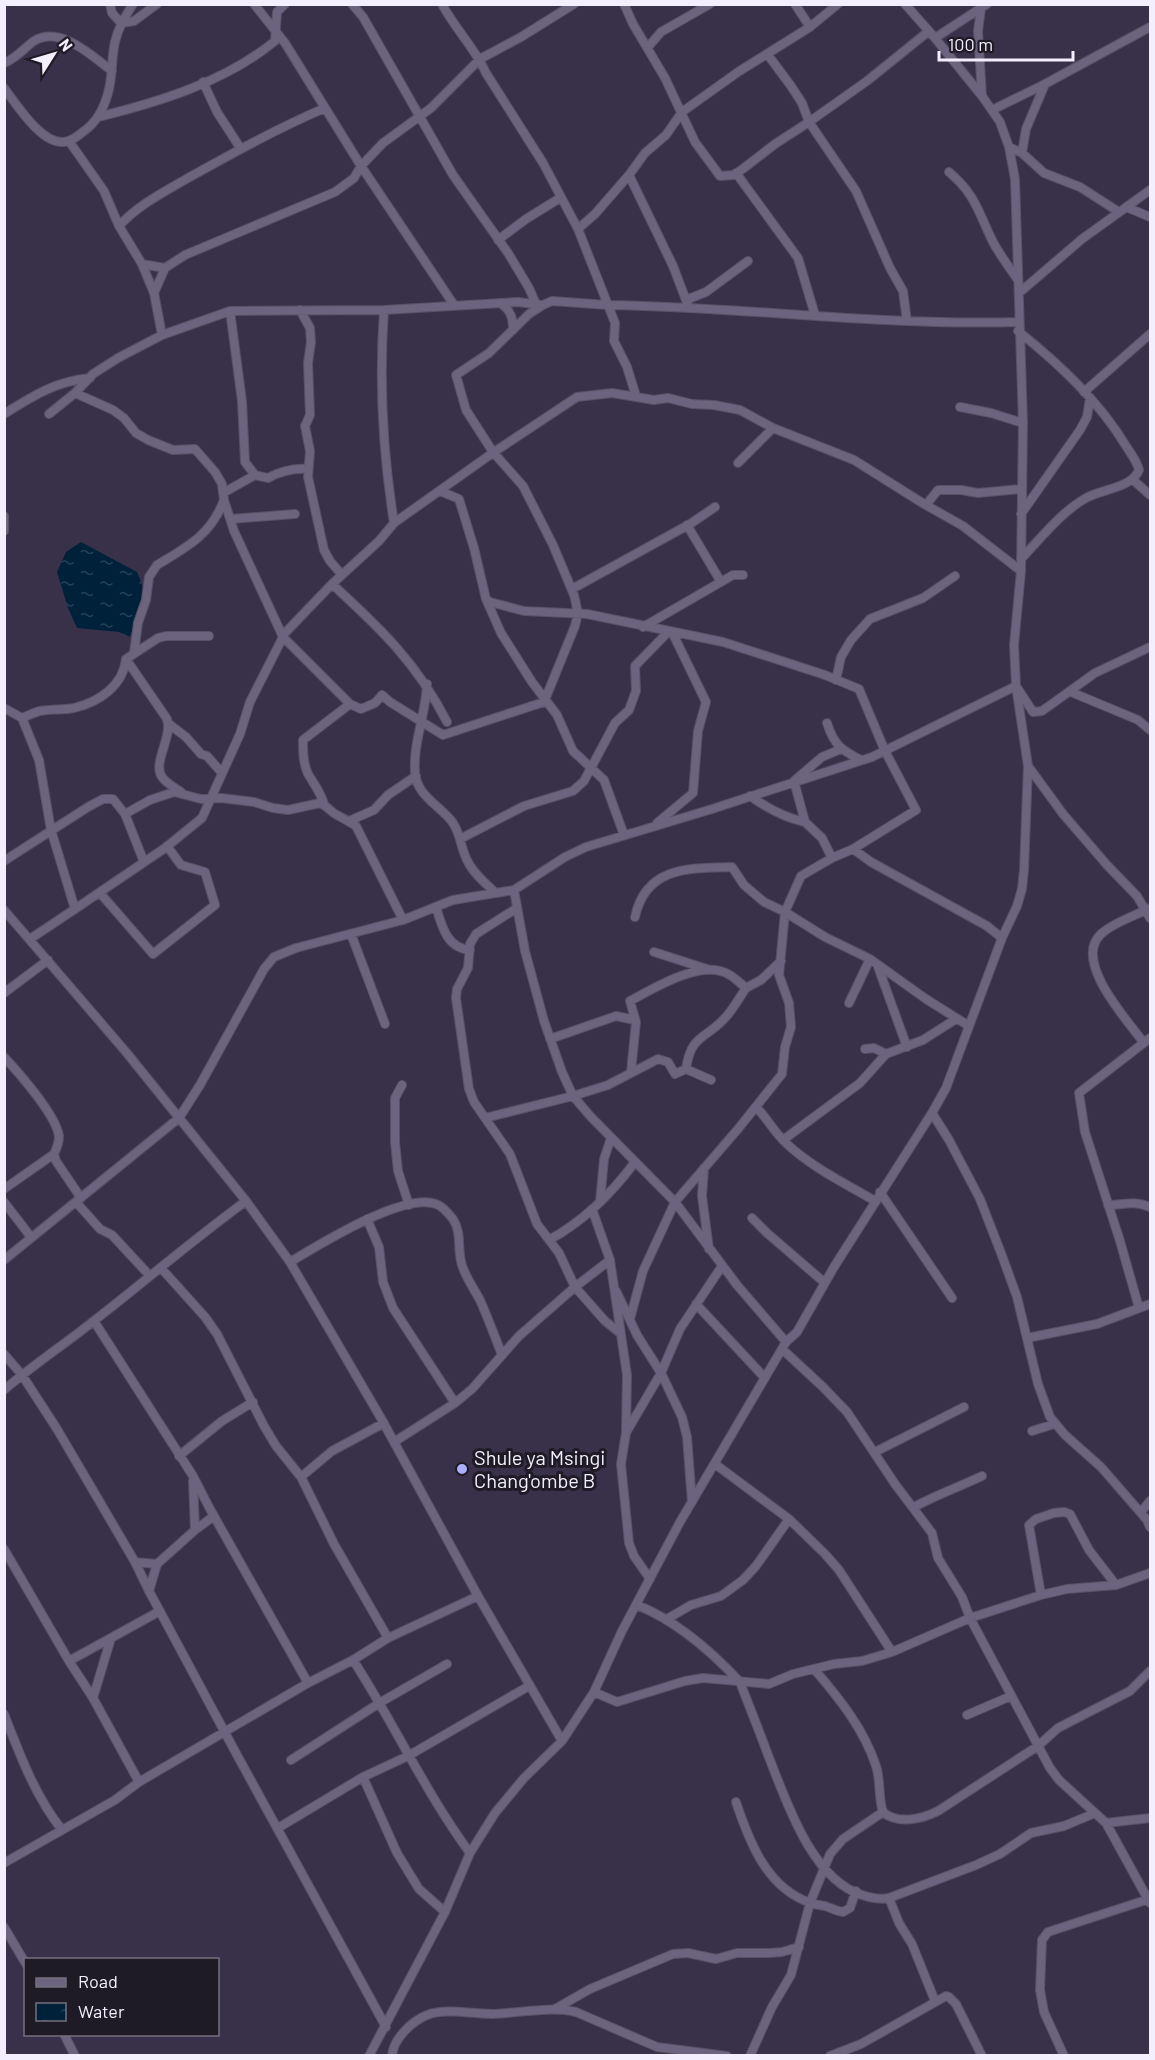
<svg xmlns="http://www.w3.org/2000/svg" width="1155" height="2060" font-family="Barlow,sans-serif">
  <defs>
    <pattern id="water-ripples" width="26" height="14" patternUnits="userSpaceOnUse" patternTransform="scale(1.5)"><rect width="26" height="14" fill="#00213a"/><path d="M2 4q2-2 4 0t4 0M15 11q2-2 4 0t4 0" fill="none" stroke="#264258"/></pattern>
  </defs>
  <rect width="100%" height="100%" fill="#393149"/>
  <path fill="url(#water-ripples)" d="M81,542L137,572L145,592L130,637L119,632L77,628L68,608L57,572L66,552Z"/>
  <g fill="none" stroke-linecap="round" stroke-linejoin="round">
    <defs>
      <path id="minor" d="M110,4L112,13L121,23L134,21L157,4
        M352,4L363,17L453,175L508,253L529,288L536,304
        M442,4C455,29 475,48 486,73L543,163L578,229
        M624,4L633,24L665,78L695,142L720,176L734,175L744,168L775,144L809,122L867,81L929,31
        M795,4L810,27
        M981,8L978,31L982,96
        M935,38L987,4
        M648,47L661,32L710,4
        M768,55L791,86L802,103L809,122L856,191L890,268L903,291L907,321
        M4,63C17,58 24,48 34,41C60,25 92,56 112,71
        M203,82L217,112L241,149
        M4,88C17,105 41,144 64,142C72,141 78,136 84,131C97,122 104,108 108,93C113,76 111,59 115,42C118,28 125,17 133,4
        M992,110L1045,84L1150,27
        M98,117C159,102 225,82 275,41L277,12L285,4
        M69,141L104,191L119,226L142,264L154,293L162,335
        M1009,147L1022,153L1044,173L1080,187L1119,212
        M1022,153L1026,129L1045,84
        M949,172C975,194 978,211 992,240C999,254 1009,267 1018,280
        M736,173L798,258L815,315
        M629,175L673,266L689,308
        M1126,207L1150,217
        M119,226C138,205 164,192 188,178C233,153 278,128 325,108
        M498,240L526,219L560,198
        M142,264L165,268
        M154,293L165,268L185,255L335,192L354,178L361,166L285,43L254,4
        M1019,293L1082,239L1150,190
        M686,300L706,292L748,261
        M500,303C511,310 513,318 513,330
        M454,305L361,166L383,143L431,108L480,59L521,37L574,4
        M300,310L310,328L311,342L308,363L310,415L305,426L310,451L308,477L324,550L330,561L342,575
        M384,310C379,380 383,454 394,523
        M230,311L242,401L245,462L255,475L268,478C281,471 293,468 308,469
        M1018,331C1059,364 1099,401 1126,446C1131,454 1137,461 1139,470C1132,488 1102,489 1086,498C1061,512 1041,538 1021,559
        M1084,392L1150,334
        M75,393L113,410L124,418L136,433L148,440L173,450L195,449L215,472L222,484L224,500L234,531L283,637L350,704L303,740C303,752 303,763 308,774C314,784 321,793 324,804
        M636,396L627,367L614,341L615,323L608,305C745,307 882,326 1018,322
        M960,407L991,413L1023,423
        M4,414C33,396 56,381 90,378
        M49,414L75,393L93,374L118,358L162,335L230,311L384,310L518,302L543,305L552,301L608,305L578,229L595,214L629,175L645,153L666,135L682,112L738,72L810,27L838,4
        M738,463L773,428
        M1132,479L1150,495
        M440,491L459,499L474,548L486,599L501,633L532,682L557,715L573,751L604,780L624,835
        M223,493L255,475
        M926,505L938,490H961L978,493L1021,489
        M1021,514L1080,430L1087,417L1090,398
        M4,516V531
        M231,519L295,514
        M687,525L721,582
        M332,584C380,628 417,663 447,722
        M572,589L690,524L715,507
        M486,599L490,602L524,611L587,614L723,642L825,675L859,689L885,751L916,810L853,849
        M643,627L733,575H743
        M134,653L138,623L146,600L149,577L157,565C187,547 211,535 224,500
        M126,659L167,719C173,737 152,763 162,777C166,783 175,788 181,792
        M836,680L841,657L851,640L870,619L923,598L955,576
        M427,684C426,714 413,742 415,772C416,796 441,806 453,823C461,835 461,850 468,862C474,874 486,884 496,893
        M1071,692L1138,720L1150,730
        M350,704L361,709L375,703L382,695L390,702L443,735L544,702L575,626L578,613L574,595L553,545L523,486L493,452L466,410L456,375L489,353L529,314L543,305
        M4,708L22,718L39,760L51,830L75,909L30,939
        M22,718C28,716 34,712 40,711C51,709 63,710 74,708C99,702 123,686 126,659L158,638L166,636H209
        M827,723C834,745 841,750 861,760
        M169,724L186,737L201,754L207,756L222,773
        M1028,766L1063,814L1107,865L1137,896L1150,918
        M750,796C767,808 784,818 805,822
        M125,814L150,800L174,792L201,799L221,798L254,802L273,808L288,810L320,803C328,806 330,812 337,815C344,819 350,822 356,826L403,920
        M349,821L374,810L388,795L416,776
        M657,823L693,793L698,731L706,702L672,632
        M460,839L524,806L573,791L584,781L615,723L629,710L636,691L635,666L669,631
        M832,858L853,849L871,862L987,926L1002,938
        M4,861L88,807L103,799H113L125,814L144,862
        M514,890L525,951L544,1021L562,1072L573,1096L591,1117L675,1202L737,1285L786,1342
        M100,893L153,954L215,905L205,872L181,865L167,846
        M436,907C442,927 447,948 470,950
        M517,908L476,934L470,944L468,968L457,989L456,998L469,1089L474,1102L510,1154L537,1224L559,1253L575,1287L605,1321L620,1333
        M75,909L165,848L202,818L240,734L250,702L285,633L332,584L379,541L394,523L494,452L577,397L612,393L654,400L668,398L692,404L714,405L740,410L773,428L854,460L924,504L963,526L1021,571
        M4,910L126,1052L246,1201L290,1262L382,1420L478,1596L562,1741
        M635,917C646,866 690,868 732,867L744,885L764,902L785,912L825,937L870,959L926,999L969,1026
        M351,934L385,1024
        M654,952L707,969
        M877,964L907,1047
        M4,993L48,960
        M849,1003L870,959
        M550,1039L616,1016L635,1020
        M1144,1043C1128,1021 1072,961 1101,934C1114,922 1135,916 1150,908
        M865,1049L874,1048L886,1054L923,1040L956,1019
        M4,1057C19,1073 56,1115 59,1136C59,1143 57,1148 54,1154L56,1161L81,1198
        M686,1069C691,1035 704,1040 724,1019C733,1010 739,998 746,988
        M631,1072L636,1022L630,1001C654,988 701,959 728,974C734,977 740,983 746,988L761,980L781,961
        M402,1085L395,1098V1142L398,1171L409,1205
        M756,1107C767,1118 774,1132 786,1143C811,1167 846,1184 875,1201
        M932,1113L949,1140L980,1199L1001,1253L1017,1297L1038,1384L1050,1417L1065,1435L1101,1467L1147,1520L1150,1527
        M485,1118L573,1096L608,1085L658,1059L668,1062L675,1074L686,1069L711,1080
        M783,1140L860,1083L886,1054
        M704,1168L702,1196L709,1249
        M4,1189L54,1154
        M880,1192L952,1298
        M4,1202L31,1237
        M76,1202L100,1229L112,1235L150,1276
        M600,1202L604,1159L611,1138
        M1108,1205C1126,1205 1131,1200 1150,1207
        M592,1209L610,1260L627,1375L626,1433L621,1464L629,1543L634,1556L650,1579
        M752,1218L767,1233L825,1283
        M367,1219L379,1247L383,1282L393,1308L455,1403
        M549,1240C584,1221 612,1193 635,1162
        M4,1260L179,1118L200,1085L264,969L274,957L296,948L403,920L453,900L514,890L565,857L586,847L712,809L872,757L1016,686L1033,712L1042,711L1095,673L1150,647
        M290,1262C319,1245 403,1192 436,1204C442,1206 449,1214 453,1219C463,1234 456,1252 463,1268C467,1279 474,1289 480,1300C488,1318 495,1337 502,1355
        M161,1268L205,1317L217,1334L264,1426L276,1446L301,1477L334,1544L388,1638
        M616,1291L637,1335L661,1373L682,1417L687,1437L692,1502
        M696,1304L765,1378
        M1139,1308L1120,1241L1085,1132L1079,1093L1150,1038
        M630,1319L643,1271L675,1202L738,1129L782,1074L785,1047L791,1027L789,1003L779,975L785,912L801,876L832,858L822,838L805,822L794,781L822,757L841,749
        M94,1321L193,1476L210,1509L308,1683
        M1027,1338L1097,1324L1150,1304
        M782,1349L823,1387L847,1412L895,1484L932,1533L938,1558L962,1597L970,1618L1050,1768L1059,1780L1106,1823L1150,1903
        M4,1354L22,1375L57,1429L135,1562L149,1591L237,1755L386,2027
        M4,1390C33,1365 65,1344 95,1320C145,1281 194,1239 246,1201
        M627,1431L661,1373L680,1329L722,1266
        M1032,1431L1054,1424
        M394,1442L455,1403L472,1389L519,1336L575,1287L610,1260
        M875,1452L964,1407
        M179,1456L222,1421L253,1402
        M715,1464L789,1519L825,1554L839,1570L892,1652
        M301,1477L332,1451L384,1423
        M193,1481L195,1530
        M914,1507C936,1495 959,1487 982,1476
        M1141,1512L1150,1501
        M4,1549L69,1661L93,1698L139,1782
        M135,1562L157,1564
        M149,1591L157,1564L195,1530L214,1516
        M1041,1595L1029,1525L1036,1519L1054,1513L1064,1512L1070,1514L1089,1550L1116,1585
        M637,1605C677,1621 711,1651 740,1682C749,1706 759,1730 768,1755C786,1800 811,1879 862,1895C871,1898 879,1900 889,1898L976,1865L1000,1854L1031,1833L1064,1826L1095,1813
        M667,1619L691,1605L721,1596L743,1580L756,1566L789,1519
        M353,1660C394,1723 425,1792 470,1853
        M69,1661L160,1611
        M814,1669C839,1698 864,1729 876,1766C881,1781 878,1798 883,1812C898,1825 922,1819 938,1811L1038,1746L1058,1728L1130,1691L1150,1671
        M594,1692L617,1702L685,1681L703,1678L769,1684L793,1674L834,1664L862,1661L892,1652L970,1618L1041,1595L1067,1589L1116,1585L1150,1573
        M93,1698L111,1638
        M4,1714C20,1755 35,1796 62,1830
        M967,1715L1011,1696
        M291,1760L381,1702L447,1664
        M363,1777L397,1853L419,1889L445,1912
        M736,1802C749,1841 767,1889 811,1903C816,1905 820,1905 825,1906C831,1908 836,1911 843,1912L850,1908L856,1891
        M1106,1823L1150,1818
        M278,1828L363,1777L408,1756L529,1686
        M4,1863L115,1800L139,1782L308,1683L353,1660L388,1638L478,1596
        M889,1898L899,1923L912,1944L935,2001
        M4,1927L26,1964
        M555,2009L590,1989L673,1954L688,1953L716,1959L737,1953H769L782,1952L799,1947
        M64,2034L75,2056
        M369,2056L445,1912L470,1853L495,1813L524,1778L562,1741L594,1692L622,1631L680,1522L786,1342L797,1332L834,1267L932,1113L946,1088L1002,938L1017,906L1022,889L1024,870L1028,766L1016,686L1014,645L1021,571L1023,423L1015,179L1009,147L1000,122L982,96L935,38L905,4
        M392,2056C393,2039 412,2021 427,2015C447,2008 472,2014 492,2014C520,2013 549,2006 576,2012L657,2047L727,2056
        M750,2056L772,2007L791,1975L810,1903L830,1854L843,1839L883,1812
        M830,2056L861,2044L946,1996L949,1997L956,2004L982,2056
        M1064,2056L1044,2012L1040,1990L1042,1940L1048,1932L1149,1899"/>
    </defs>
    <use href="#minor" stroke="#575165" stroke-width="10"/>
    <use href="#minor" stroke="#6c637e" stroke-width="8"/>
  </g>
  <circle fill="#acaffb" stroke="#1f1b26" stroke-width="2" cx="462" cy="1469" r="6"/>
  <g text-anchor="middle" stroke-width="6" stroke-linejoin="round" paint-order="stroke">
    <g font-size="20" fill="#f3effe" stroke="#1f1b26" text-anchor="start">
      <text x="474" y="1465">Shule ya Msingi<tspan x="474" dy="23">Chang'ombe B</tspan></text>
    </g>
  </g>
  <rect width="1155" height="2060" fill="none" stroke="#f3effe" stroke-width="12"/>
  <rect x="24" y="1958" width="195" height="78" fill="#1f1b26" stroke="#74707c" stroke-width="1.5"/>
  <rect x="36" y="1978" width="30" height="9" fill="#6c637e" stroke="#74707c" stroke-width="1.5"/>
  <text x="78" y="1988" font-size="18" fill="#f3effe">Road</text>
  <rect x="36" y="2003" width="30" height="18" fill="url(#water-ripples)" stroke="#74707c" stroke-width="1.5"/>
  <text x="78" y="2018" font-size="18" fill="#f3effe">Water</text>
  <g transform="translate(54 54) rotate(53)" stroke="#1f1b26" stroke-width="4.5" paint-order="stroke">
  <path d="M0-4.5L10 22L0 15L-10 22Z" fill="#f3effe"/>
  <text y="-9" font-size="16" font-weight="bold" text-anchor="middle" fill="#f3effe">N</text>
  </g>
  <path d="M939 51v9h134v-9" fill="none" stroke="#f3effe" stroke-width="3"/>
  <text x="948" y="51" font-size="18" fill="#f3effe" stroke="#1f1b26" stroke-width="4.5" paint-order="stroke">100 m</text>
</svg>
